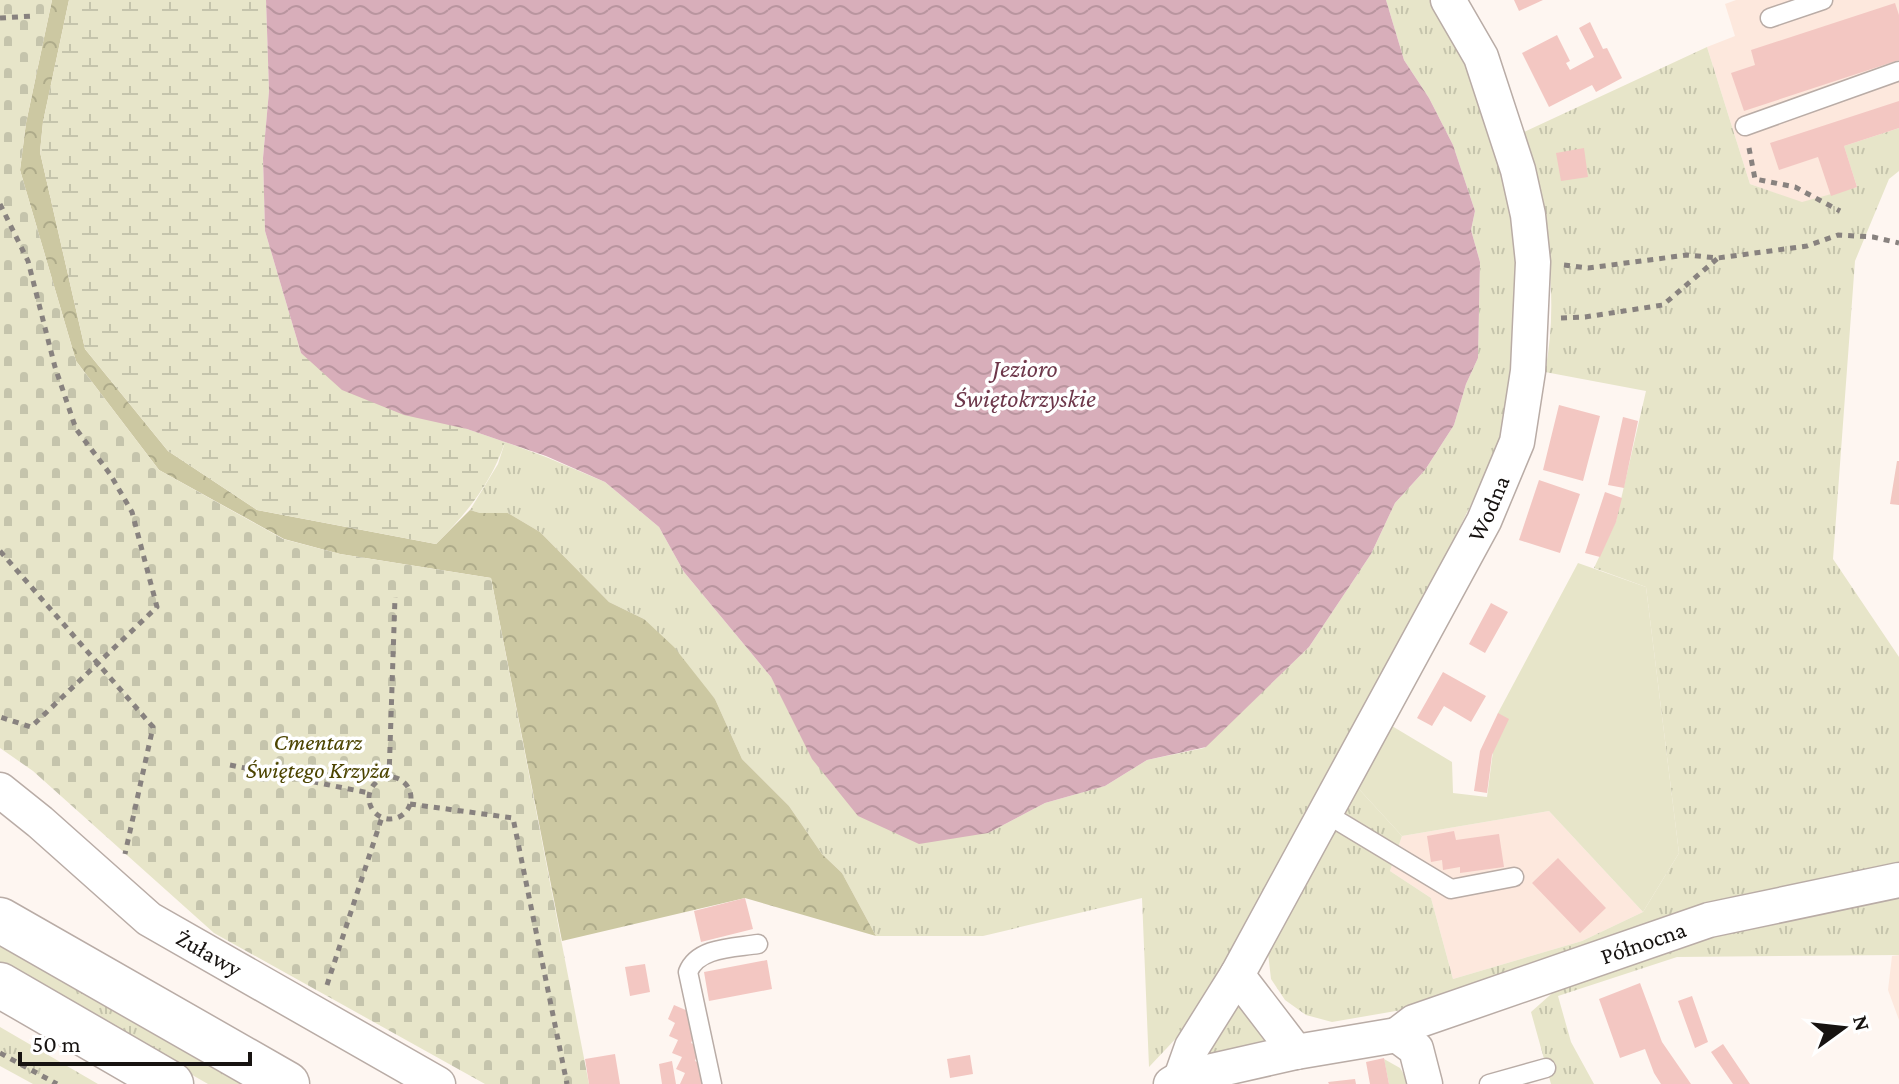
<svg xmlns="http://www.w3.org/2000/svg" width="1899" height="1084" font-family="'Crimson Pro',serif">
  <defs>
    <pattern id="grass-tufts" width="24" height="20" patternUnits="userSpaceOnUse" patternTransform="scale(2)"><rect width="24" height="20" fill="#e7e5c9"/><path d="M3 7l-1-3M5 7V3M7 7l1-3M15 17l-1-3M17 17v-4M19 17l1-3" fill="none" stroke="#c5c4ac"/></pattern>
    <pattern id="forest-crowns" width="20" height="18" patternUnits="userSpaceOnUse" patternTransform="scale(2)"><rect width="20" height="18" fill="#ccc8a2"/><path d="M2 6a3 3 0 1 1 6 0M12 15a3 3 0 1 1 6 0" fill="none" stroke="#aeab8a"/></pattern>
    <pattern id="wetland-marsh" width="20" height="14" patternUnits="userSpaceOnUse" patternTransform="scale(2)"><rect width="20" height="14" fill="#e7e5c9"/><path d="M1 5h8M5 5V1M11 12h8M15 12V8" fill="none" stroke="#c5c4ac"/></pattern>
    <pattern id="cemetery-stones" width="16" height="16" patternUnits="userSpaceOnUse" patternTransform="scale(2)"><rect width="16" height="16" fill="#e7e5c9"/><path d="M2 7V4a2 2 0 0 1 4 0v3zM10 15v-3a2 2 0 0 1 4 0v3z" fill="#c5c4ac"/></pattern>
    <pattern id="water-waves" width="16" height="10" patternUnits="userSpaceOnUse" patternTransform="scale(2)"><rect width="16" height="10" fill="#d8aeba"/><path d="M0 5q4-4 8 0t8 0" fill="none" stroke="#b9959f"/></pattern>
  </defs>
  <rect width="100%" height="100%" fill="#fef6f1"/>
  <path fill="#fde8dd" d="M1736,0H1899V128L1845,146L1857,187L1802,203L1750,184L1707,47L1735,36L1725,4Z
    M1549,811L1643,912L1582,941L1453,979L1431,898L1390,871L1402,836Z
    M1899,955V1020L1888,990L1892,956Z"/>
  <path fill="url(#grass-tufts)" d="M1386,0H1433L1471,67L1505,173L1522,276L1504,437L1431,586L1197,1016L1149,1067L1142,898L983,936H876L842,873L822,854L789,806L742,759L715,699L644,619L609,602L540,532L508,513H480L470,510L498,464L505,442L546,457L605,482L659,527L684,572L771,677L787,706L988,833L1045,803L1105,786L1147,760L1204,748L1309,647L1371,554L1395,503L1425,470L1454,425L1466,384L1478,358L1480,262L1471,230L1475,211L1453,145L1429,98L1404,60Z
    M1707,47L1750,184L1802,202L1857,187L1844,146L1899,128V171L1889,179L1855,261L1833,559L1899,657V867L1800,883L1703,911L1419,1007L1332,1022L1306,1015L1285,1000L1271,979L1268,953L1358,788L1402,836L1390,871L1431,898L1453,979L1582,941L1643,912L1679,853L1646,587L1594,568L1616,521L1646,391L1545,372C1561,291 1544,211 1522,133Z
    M1899,893V955L1677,957L1558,996L1571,1042L1594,1084H1551L1531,1012L1558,988L1704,935Z
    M0,943L247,1084H208L0,965Z
    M1235,1001L1267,1034L1265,1044L1210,1056L1203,1049Z
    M0,1027L98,1084H33L0,1066Z
    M1384,1059L1400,1068L1410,1084H1389Z"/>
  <path fill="url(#forest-crowns)" d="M52,0H69L43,122L40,152L85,349L168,451L257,510L436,544L470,510L480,513H508L540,532L609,602L644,619L674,647L715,699L742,759L789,806L822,854L842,873L876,936L745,898L562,941L491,578L340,554L284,539L159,470L76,361L20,170L26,123Z"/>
  <path fill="url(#wetland-marsh)" d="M69,0H266L269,91L263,158L265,231L301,353L467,429L505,442C491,484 466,514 436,544L257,510L168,451L85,349L40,152L43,122Z"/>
  <path fill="url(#cemetery-stones)" d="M0,0H52L26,123L20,170L76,361L159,470L283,539L340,554L491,578L589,1084H485L214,933L33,771L0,748Z"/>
  <path fill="#e7e5c9" d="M1578,563L1646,587L1679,853L1643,912L1549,811L1402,836L1358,788L1392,726L1452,762L1453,793L1487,797L1498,713Z"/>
  <path fill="url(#water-waves)" d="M266,0H1386L1404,60L1429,98L1453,145L1475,211L1471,230L1480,262L1478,358L1466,384L1454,425L1425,470L1395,503L1371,554L1309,647L1206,747L1147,760L1105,786L1045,803L988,833L919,844L858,816L812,759L771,677L684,572L659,527L605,482L546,456L467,429L404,415L342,390L301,353L265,231L263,158L269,91Z"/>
  <path fill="#f3c7c2" d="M1514,0H1543L1519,11Z
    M1895,3L1899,15V60L1744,111L1731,73L1755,65L1751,50Z
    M1590,22L1603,49L1607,48L1622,78L1596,92L1592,85L1549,107L1522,53L1557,35L1570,61L1566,63L1570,70L1594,57L1579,28Z
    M1899,101V128L1844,146L1857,187L1831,196L1818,157L1779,170L1770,143Z
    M1584,148L1588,177L1561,181L1556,153Z
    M1559,405L1600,416L1583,481L1543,470Z
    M1623,417L1638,421L1624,488L1608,485Z
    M1897,461H1899V505L1890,504Z
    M1539,480L1580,494L1560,553L1519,540Z
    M1605,492L1622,498L1616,522L1600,557L1585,553Z
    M1491,603L1508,612L1485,653L1469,644Z
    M1443,672L1486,696L1471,722L1444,706L1432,726L1417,718Z
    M1498,713L1509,719L1492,755L1487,793L1474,791L1480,751Z
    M1454,831L1456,840L1499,834L1504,867L1460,873V867L1443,870L1442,860L1431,862L1427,836Z
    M1558,858L1606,908L1580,933L1532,883Z
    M745,898L753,929L701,942L694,911Z
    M767,960L772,989L709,1001L704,972Z
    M645,964L650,992L630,996L625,967Z
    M1640,983L1662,1042L1691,1084H1661L1654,1073L1645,1049L1620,1058L1599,999Z
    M1692,996L1708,1042L1695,1048L1678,1001Z
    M674,1005L695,1014L690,1026L697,1030L691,1043L700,1047L695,1061L705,1066L700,1077L710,1082L709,1084H680L685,1073L676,1069L682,1057L672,1053L678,1040L669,1036L675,1023L668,1019Z
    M1723,1044L1750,1084H1733L1711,1052Z
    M615,1054L620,1084H589L585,1059Z
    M970,1055L973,1074L950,1078L947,1059Z
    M1384,1058L1389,1084H1370L1366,1062Z
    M672,1061L676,1084H662L659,1064Z
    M1355,1079L1356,1084H1329L1328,1082Z"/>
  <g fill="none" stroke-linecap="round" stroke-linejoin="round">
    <defs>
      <path id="lane" d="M1770,18L1823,0
        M1745,126L1899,71
        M1325,813L1451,889L1514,877
        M712,1084L688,972C698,947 734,948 758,944
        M1489,1084L1546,1068"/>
      <g id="street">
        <path id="s1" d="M0,790L40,822L149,919L438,1084"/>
        <path d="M1237,975L1296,1052"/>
        <path id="s2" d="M1397,1035L1414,1022L1709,920L1899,880"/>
        <path id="s3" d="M1181,1078L1192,1047L1237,975L1484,521L1517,442L1528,371L1533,262L1528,215L1518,170L1481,57L1448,0"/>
        <path d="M1171,1084L1181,1078L1296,1052L1397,1035L1416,1049L1425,1084"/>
      </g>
      <path id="primary" d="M0,920L287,1084
        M0,985L171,1084"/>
    </defs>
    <use href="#lane" stroke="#b9aca6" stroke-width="21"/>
    <use href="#street" stroke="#b9aca6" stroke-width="37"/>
    <use href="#primary" stroke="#b9aca6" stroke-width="47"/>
    <path stroke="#88827f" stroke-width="5" stroke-dasharray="6 6" stroke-linecap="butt" d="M0,18L33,16
      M1749,148L1755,179L1795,187L1840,211
      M0,204L28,261L55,367L76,429L110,474L132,512L157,607L31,727L0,717
      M1564,265L1588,268L1687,255L1718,258L1807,246L1838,235L1873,237L1899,243
      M1561,318L1585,317L1663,305L1718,258
      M0,551L153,727L125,854
      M230,765L369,793
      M389,777L395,597
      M369 798a21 21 0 1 1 42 0a21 21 0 1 1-42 0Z
      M410,804L513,818L567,1084
      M327,985L382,817
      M0,1053L57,1084"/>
    <use href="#lane" stroke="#fff" stroke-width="18"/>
    <use href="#street" stroke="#fff" stroke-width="34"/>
    <use href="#primary" stroke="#fff" stroke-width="44"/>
  </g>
  <g text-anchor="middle" stroke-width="7" stroke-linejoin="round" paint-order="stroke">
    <g font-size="24" fill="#171311" stroke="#fff">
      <text dy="8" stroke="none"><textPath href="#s3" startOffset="648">Wodna</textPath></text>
      <text dy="8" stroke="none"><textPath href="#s2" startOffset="264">Północna</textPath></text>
      <text dy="8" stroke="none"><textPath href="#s1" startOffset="266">Żuławy</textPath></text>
    </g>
    <g font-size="24" font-style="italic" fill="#4c4400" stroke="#fff">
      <text x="318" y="750">Cmentarz<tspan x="318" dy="28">Świętego Krzyża</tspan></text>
    </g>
    <g font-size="26" font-style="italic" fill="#6d374a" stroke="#fff">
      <text x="1025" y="377">Jezioro<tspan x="1025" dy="30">Świętokrzyskie</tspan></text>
    </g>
  </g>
  <g transform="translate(1843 1028) rotate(75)" stroke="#ffffff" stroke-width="6" paint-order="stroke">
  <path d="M0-6L14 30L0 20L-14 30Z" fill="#171311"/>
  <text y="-12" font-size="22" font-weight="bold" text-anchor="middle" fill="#171311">N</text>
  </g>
  <path d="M20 1052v12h230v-12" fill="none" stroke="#171311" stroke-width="4"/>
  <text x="32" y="1052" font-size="24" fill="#171311" stroke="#ffffff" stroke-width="6" paint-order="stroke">50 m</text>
</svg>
